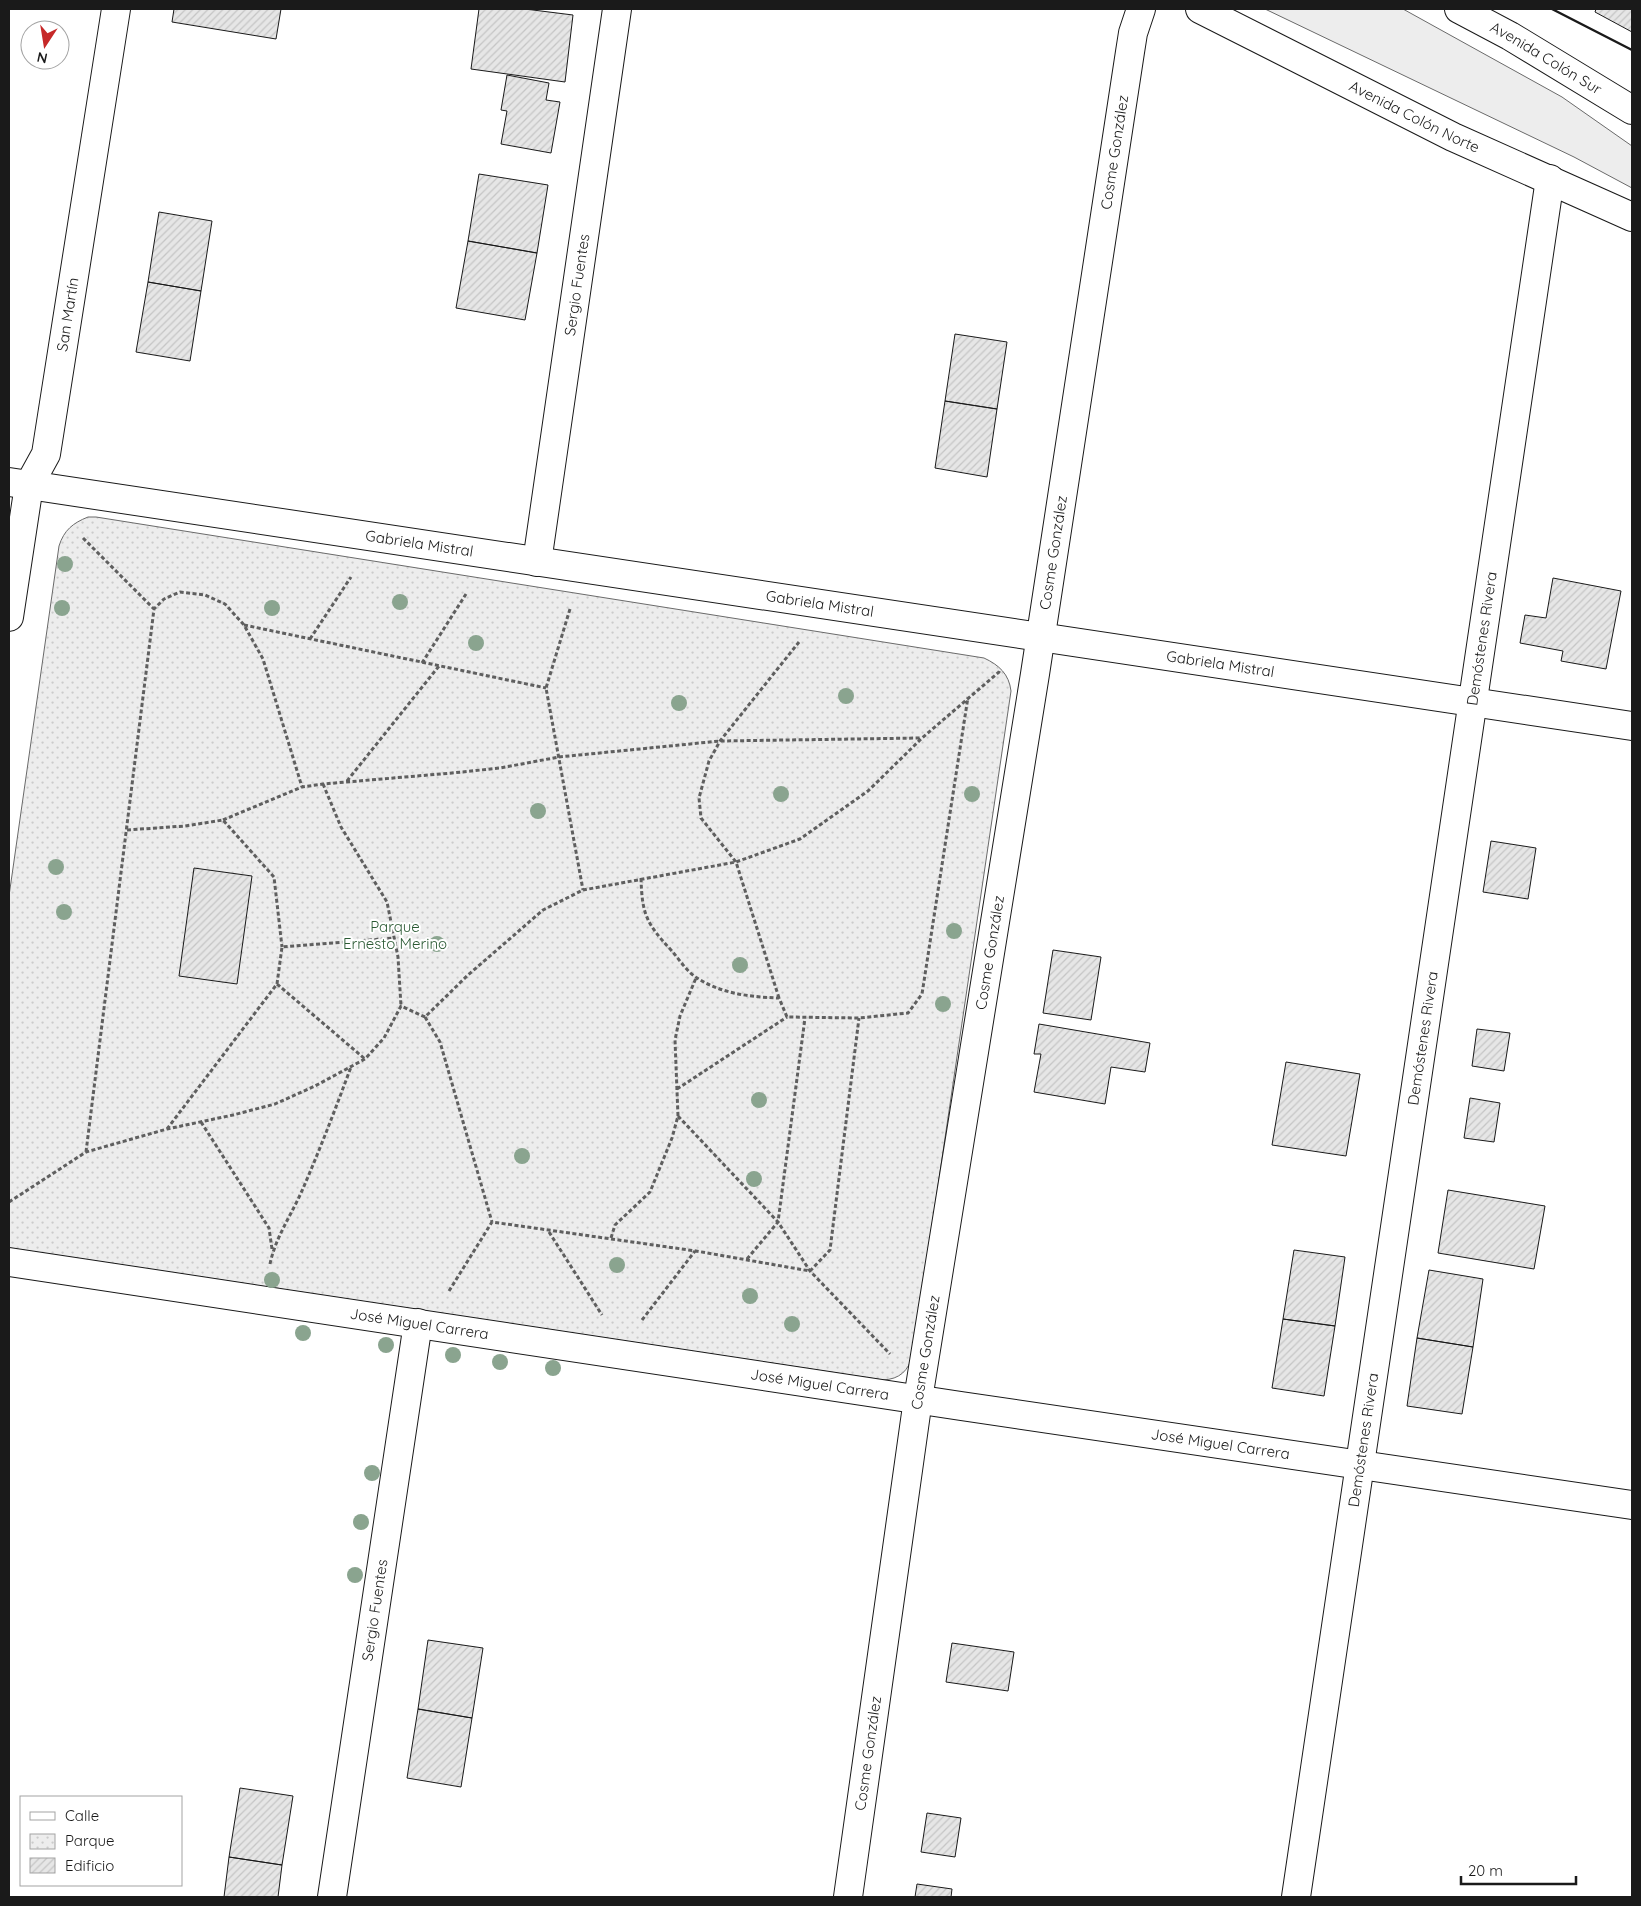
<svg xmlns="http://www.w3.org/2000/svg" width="1641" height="1906" font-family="Quicksand,sans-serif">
  <defs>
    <pattern id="park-dots" width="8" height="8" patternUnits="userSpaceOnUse" patternTransform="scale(1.25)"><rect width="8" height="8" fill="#ededed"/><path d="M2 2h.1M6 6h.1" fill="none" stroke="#cbcbcb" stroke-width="1.8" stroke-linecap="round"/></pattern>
    <pattern id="building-hatch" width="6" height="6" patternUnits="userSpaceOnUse" patternTransform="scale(1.25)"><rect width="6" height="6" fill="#e6e6e6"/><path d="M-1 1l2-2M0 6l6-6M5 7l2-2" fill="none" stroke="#c5c5c5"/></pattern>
  </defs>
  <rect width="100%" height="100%" fill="#fff"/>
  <path fill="#ededed" stroke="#6a6a6a" d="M1265,9H1403L1562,97L1632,146V188L1574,157Z"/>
  <path fill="url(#park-dots)" stroke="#6a6a6a" d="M88,517H96L984,658C999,665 1009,674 1011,691L913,1355C908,1371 900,1379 883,1380L9,1248V896L59,546C64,530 73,523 88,517Z"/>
  <path fill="url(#building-hatch)" stroke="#1a1a1a" d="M174,9H281L276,39L172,22Z
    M479,9H525L573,15L565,82L471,69Z
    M1596,9H1632V32L1595,12Z
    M507,75L549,83L546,100L560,102L551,153L501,144L507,111L501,110Z
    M479,174L548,185L537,253L468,241Z
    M159,212L212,221L201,291L148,282Z
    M468,241L537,253L525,320L456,308Z
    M148,282L201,291L190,361L136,352Z
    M955,334L1007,342L997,409L945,401Z
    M945,401L997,409L987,477L935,468Z
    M1553,578L1621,591L1606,669L1561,661L1563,651L1520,643L1525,615L1546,618Z
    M1491,841L1536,848L1528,899L1483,892Z
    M194,868L252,876L237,984L179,976Z
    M1053,950L1101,957L1091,1020L1043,1013Z
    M1039,1024L1150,1043L1145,1072L1111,1067L1105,1104L1034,1092L1041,1054H1034Z
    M1477,1029L1510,1033L1504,1071L1472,1066Z
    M1286,1062L1360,1074L1346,1156L1272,1145Z
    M1470,1098L1500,1103L1494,1142L1464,1138Z
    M1448,1190L1545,1206L1534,1269L1438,1253Z
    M1294,1250L1345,1257L1335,1326L1283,1319Z
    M1429,1270L1483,1279L1473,1347L1417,1338Z
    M1283,1319L1335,1326L1324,1396L1272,1388Z
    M1417,1338L1473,1347L1462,1414L1407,1406Z
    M428,1640L483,1648L472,1718L418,1709Z
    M952,1643L1014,1652L1008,1691L946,1682Z
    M418,1709L472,1718L461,1787L407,1778Z
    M240,1788L293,1796L282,1865L229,1857Z
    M927,1813L961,1818L955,1857L921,1852Z
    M229,1857L282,1865L278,1897H224Z
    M917,1884L952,1889L951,1897H915Z"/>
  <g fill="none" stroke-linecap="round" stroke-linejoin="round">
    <defs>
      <g id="street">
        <path id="s1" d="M9,482L1632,726"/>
        <path id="s2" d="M537,562L617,9"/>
        <path id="s3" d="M9,1262L961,1406L1632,1505"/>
        <path id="s4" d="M332,1897L418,1323"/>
        <path id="s5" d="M848,1897L918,1399L1035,674L1130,52L1133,33L1141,9"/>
        <path id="s6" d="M1296,1897L1550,179"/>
      </g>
      <g id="secondary">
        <path id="s7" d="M9,617L29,485L46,454L116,9"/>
      </g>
      <g id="primary">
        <path id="s8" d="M1200,9L1453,137L1632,217"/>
        <path id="s9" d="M1459,9L1510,36L1632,110"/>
      </g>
    </defs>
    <use href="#street" stroke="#1a1a1a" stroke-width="30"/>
    <use href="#secondary" stroke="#1a1a1a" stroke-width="30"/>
    <use href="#primary" stroke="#1a1a1a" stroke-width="30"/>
    <path stroke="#5f5f5f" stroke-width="3" stroke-dasharray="4 2.5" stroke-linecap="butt" d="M83,538L154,609
      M570,609L546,688L583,890
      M244,625L546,688
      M310,639L351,577
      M422,663L466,594
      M347,781L439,666
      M323,784L341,827L387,902L398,957L401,1006
      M223,820L302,787L323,784L452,773L500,768L559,757L720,741L921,738
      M127,830L185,826L223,820L274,877L282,947
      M641,878C642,914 646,923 671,950C679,959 687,972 697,978C722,994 751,997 779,998L787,1017L859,1018L908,1013L922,994L968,697
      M277,984L282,947L395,938
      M779,998L736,862L701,818L699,798L709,761L720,741L799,642
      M425,1017L440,1042L492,1222
      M677,1089L787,1017
      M678,1116L778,1222L810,1271L890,1354
      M201,1122L269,1228L272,1249
      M167,1129L277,984L365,1059
      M86,1152L154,609L164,599L180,592L205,595L225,604L244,625L263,659L302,787
      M9,1202L86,1152L167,1129L233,1115L275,1104L315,1086L365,1059L384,1038L401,1006L425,1017L468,975L543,910L583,890L736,862L800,839L868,791L922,738L999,672L1000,669
      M549,1232L602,1315
      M611,1238L615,1225L650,1192L672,1138L678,1116L675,1040L680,1016L696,978
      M747,1259L778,1222L805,1018
      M270,1264C275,1239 290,1217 301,1193C319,1152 335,1110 351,1067
      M449,1291L492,1222L696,1251L810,1271L830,1250L859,1018
      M642,1320L695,1251"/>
    <use href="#street" stroke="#fff" stroke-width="28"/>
    <use href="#secondary" stroke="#fff" stroke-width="28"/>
    <use href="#primary" stroke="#fff" stroke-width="28"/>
    <path stroke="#1a1a1a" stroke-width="2.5" d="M1552,9L1632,50"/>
  </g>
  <g fill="#8aa48f">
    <circle cx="65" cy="564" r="8"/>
    <circle cx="400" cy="602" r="8"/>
    <circle cx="62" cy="608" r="8"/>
    <circle cx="272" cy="608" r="8"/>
    <circle cx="476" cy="643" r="8"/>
    <circle cx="846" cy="696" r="8"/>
    <circle cx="679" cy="703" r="8"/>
    <circle cx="781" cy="794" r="8"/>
    <circle cx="972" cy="794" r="8"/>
    <circle cx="538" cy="811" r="8"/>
    <circle cx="56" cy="867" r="8"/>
    <circle cx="64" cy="912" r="8"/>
    <circle cx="954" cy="931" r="8"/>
    <circle cx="437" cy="944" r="8"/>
    <circle cx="740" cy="965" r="8"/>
    <circle cx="943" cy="1004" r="8"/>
    <circle cx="759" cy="1100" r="8"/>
    <circle cx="522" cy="1156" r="8"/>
    <circle cx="754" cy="1179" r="8"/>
    <circle cx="617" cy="1265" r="8"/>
    <circle cx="272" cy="1280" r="8"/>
    <circle cx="750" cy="1296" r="8"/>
    <circle cx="792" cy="1324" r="8"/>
    <circle cx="303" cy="1333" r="8"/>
    <circle cx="386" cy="1345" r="8"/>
    <circle cx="453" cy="1355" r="8"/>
    <circle cx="500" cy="1362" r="8"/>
    <circle cx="553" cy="1368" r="8"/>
    <circle cx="372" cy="1473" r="8"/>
    <circle cx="361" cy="1522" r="8"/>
    <circle cx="355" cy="1575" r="8"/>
  </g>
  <g text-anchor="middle" stroke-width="4" stroke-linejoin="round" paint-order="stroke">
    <g font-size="15" fill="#1a1a1a" stroke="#fff">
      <text dy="5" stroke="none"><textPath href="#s9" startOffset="100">Avenida Colón Sur</textPath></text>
      <text dy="5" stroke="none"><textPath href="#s8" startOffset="240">Avenida Colón Norte</textPath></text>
      <text dy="5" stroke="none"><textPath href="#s5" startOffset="1765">Cosme González</textPath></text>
      <text dy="5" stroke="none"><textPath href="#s2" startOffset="280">Sergio Fuentes</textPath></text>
      <text dy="5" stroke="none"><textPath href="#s7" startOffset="310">San Martín</textPath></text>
      <text dy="5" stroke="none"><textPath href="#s1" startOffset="415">Gabriela Mistral</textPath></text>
      <text dy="5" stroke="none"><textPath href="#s5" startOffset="1360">Cosme González</textPath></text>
      <text dy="5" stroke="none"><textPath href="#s1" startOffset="820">Gabriela Mistral</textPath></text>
      <text dy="5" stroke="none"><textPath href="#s6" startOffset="1272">Demóstenes Rivera</textPath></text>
      <text dy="5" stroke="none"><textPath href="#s1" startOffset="1225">Gabriela Mistral</textPath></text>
      <text dy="5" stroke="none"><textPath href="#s5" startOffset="955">Cosme González</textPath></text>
      <text dy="5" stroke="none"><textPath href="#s6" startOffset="868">Demóstenes Rivera</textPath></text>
      <text dy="5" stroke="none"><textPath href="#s3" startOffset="415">José Miguel Carrera</textPath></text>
      <text dy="5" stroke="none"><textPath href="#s5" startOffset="550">Cosme González</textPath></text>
      <text dy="5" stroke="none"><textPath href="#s3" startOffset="820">José Miguel Carrera</textPath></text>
      <text dy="5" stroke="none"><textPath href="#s6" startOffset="462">Demóstenes Rivera</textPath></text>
      <text dy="5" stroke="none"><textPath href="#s3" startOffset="1225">José Miguel Carrera</textPath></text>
      <text dy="5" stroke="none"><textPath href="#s4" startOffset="290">Sergio Fuentes</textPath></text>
      <text dy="5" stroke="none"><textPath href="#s5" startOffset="145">Cosme González</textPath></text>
    </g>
    <g font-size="15" fill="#2b5a34" stroke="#fff">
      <text x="395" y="932">Parque<tspan x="395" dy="17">Ernesto Merino</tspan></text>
    </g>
  </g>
  <rect width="1641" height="1906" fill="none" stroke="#1a1a1a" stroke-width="20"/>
  <rect x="20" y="1796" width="162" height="90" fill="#ffffff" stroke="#a3a3a3"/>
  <rect x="30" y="1812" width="25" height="8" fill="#ffffff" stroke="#a3a3a3"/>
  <text x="65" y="1821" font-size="15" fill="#1a1a1a">Calle</text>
  <rect x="30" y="1834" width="25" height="15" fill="url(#park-dots)" stroke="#a3a3a3"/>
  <text x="65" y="1846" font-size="15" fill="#1a1a1a">Parque</text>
  <rect x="30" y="1858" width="25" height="15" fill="url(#building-hatch)" stroke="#a3a3a3"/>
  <text x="65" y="1871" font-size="15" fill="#1a1a1a">Edificio</text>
  <g transform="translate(45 45) rotate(192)"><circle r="24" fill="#ffffff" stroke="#a3a3a3"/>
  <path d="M0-4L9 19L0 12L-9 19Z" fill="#c62828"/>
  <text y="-8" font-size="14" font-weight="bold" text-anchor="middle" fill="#1a1a1a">N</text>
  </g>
  <path d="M1461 1876v8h115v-8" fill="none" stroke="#1a1a1a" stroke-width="2.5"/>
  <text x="1468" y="1876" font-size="15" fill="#1a1a1a" stroke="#ffffff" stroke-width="4" paint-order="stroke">20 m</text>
</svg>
